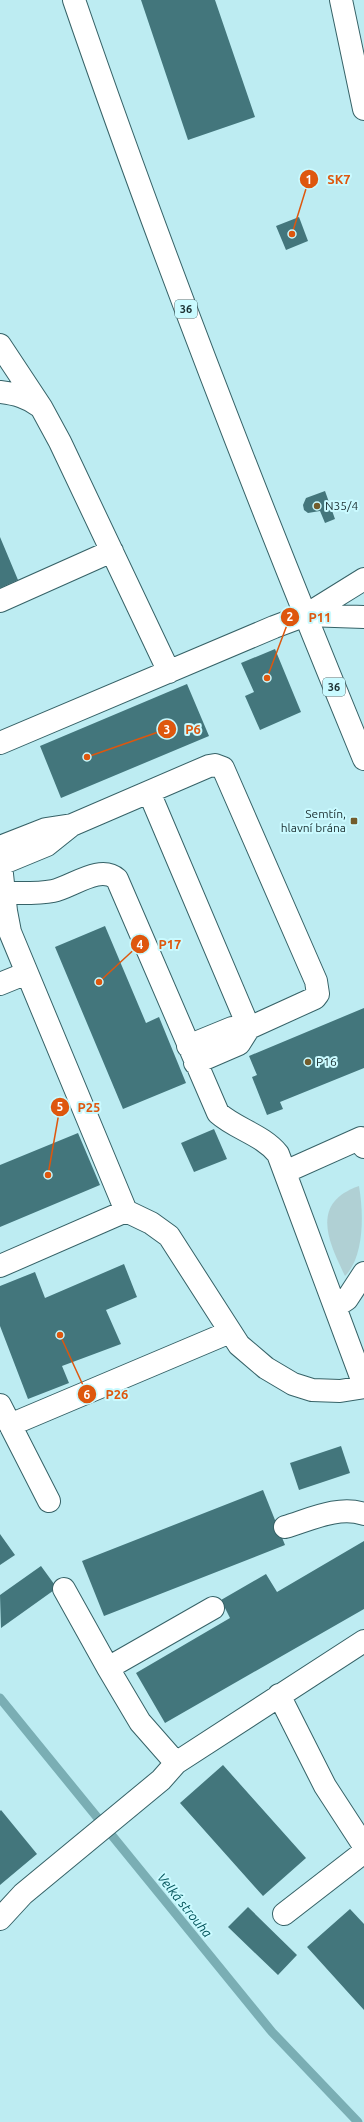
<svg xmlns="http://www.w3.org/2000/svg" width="364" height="2122" font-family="Ubuntu,sans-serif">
  <rect width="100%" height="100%" fill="#bdecf2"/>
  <path fill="#b0d0d4" d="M359,1186C364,1215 364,1257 345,1276C328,1241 310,1203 359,1186Z"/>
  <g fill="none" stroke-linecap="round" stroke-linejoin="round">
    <path stroke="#7aaeb4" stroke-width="9" d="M0,1698L272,2032L358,2122"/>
  </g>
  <path fill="#43767c" d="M141,0H215L255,117L188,140Z
    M299,217L308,241L286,250L276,226Z
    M325,491L335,519L325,523L320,511L308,513L304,510L303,505L306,498Z
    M0,537L18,580L0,588Z
    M275,649L301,712L260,730L245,696L254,692L241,663Z
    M187,684L209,736L61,798L40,746Z
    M105,926L146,1023L159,1017L186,1083L123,1109L55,947Z
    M364,1008V1068L280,1102L283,1109L267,1115L252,1077L257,1075L249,1056Z
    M214,1129L227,1159L194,1172L181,1143Z
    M78,1133L100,1185L0,1227V1165Z
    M124,1264L137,1297L106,1310L121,1344L62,1366L69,1383L28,1399L0,1326V1286L35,1272L45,1298Z
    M341,1446L350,1473L299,1490L290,1463Z
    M263,1490L285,1545L104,1616L82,1561Z
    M0,1534L15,1555L0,1565Z
    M364,1541V1609L165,1723L136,1673L230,1618L221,1600L266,1574L277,1592Z
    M41,1566L57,1588L1,1628L0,1595Z
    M223,1765L306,1858L263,1896L180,1803Z
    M1,1810L37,1854L0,1885V1811Z
    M248,1907L297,1955L278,1975L228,1927Z
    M350,1909L364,1924V2010L307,1947Z"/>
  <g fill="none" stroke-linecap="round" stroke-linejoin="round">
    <defs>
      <path id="minor" d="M341,0L364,109
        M0,345L41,407L60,442L169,672
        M0,392C16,394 27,397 39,406
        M0,601L112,551
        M306,615L364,617
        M0,743L274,627L306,615L364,579
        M72,825L209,766L215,765L223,768L316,981L318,994L315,998L249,1028L149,792
        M0,847L46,829L72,825L47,845L1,864
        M0,856L6,911L10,932L126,1211L151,1223L169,1236L239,1345L266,1368L293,1384L312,1390L340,1391L364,1387
        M4,893C20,893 38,894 53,891C72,887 100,864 117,879L218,1113C236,1129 263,1135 278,1154L364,1385
        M0,984L27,973
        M188,1046L232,1028H249L239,1044L195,1063
        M285,1172L361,1138L364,1147
        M0,1266L126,1211
        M335,1307L347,1299L364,1273
        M0,1405L49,1501
        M10,1425L230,1332
        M285,1527C309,1520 339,1505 364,1514
        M64,1589L108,1668
        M213,1608L108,1668L140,1722L176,1763L364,1641
        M279,1695L325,1786L364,1846
        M284,1914L364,1852
        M0,1919L23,1894L161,1780L176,1763"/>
      <path id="major" d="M74,0C162,256 261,509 364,759"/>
    </defs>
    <use href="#minor" stroke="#366267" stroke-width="24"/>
    <use href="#major" stroke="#366267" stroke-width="24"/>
    <use href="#minor" stroke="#fff" stroke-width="22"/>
    <use href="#major" stroke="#fff" stroke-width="22"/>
  </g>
  <g fill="#735c2c" stroke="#cafaff" stroke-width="1.5">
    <circle cx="317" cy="506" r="4"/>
    <rect x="350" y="817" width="8" height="8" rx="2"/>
    <circle cx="308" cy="1062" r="4"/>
  </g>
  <g text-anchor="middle" stroke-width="4" stroke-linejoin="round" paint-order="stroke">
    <g fill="#cafaff" stroke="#506c6f" stroke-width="1">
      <rect x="175" y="300" width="22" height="18" rx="3"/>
      <rect x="323" y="678" width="22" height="18" rx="3"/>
    </g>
    <g font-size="11" font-weight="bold" fill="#1c2f31">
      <text x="186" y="313">36</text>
      <text x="334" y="691">36</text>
    </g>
    <g font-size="12" fill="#1c2f31" stroke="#cafaff" text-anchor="start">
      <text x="325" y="510">N35/4</text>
      <text x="346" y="818" text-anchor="end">Semtín,<tspan x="346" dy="14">hlavní brána</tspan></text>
      <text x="316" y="1066">P16</text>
    </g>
    <g font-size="13" font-style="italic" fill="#005259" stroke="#cafaff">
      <text transform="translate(185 1905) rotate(51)" y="5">Velká strouha</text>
    </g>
  </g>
  <path fill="none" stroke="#de570e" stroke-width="1.5" d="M292 234L309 179M267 678L290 617M87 757L167 729M99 982L140 944M48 1175L60 1107M60 1335L87 1394"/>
  <g fill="#de570e" stroke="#cafaff" stroke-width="1.5">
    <circle cx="292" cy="234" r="4"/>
    <circle cx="267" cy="678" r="4"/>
    <circle cx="87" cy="757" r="4"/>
    <circle cx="99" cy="982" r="4"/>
    <circle cx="48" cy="1175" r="4"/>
    <circle cx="60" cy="1335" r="4"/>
    <circle cx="309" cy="179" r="10"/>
    <circle cx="290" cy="617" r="10"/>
    <circle cx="167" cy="729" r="10"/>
    <circle cx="140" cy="944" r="10"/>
    <circle cx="60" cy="1107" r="10"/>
    <circle cx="87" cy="1394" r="10"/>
  </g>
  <g font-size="12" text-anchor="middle" font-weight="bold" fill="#fff">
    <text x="309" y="184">1</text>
    <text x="290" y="621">2</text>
    <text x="167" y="734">3</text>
    <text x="140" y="949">4</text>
    <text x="60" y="1111">5</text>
    <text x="87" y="1399">6</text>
  </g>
  <g font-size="13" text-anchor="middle" font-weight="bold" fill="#de570e" stroke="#cafaff" stroke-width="4" stroke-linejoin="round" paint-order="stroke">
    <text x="339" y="184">SK7</text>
    <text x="320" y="622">P11</text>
    <text x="193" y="734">P6</text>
    <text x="170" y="949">P17</text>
    <text x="89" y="1112">P25</text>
    <text x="117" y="1399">P26</text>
  </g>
</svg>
